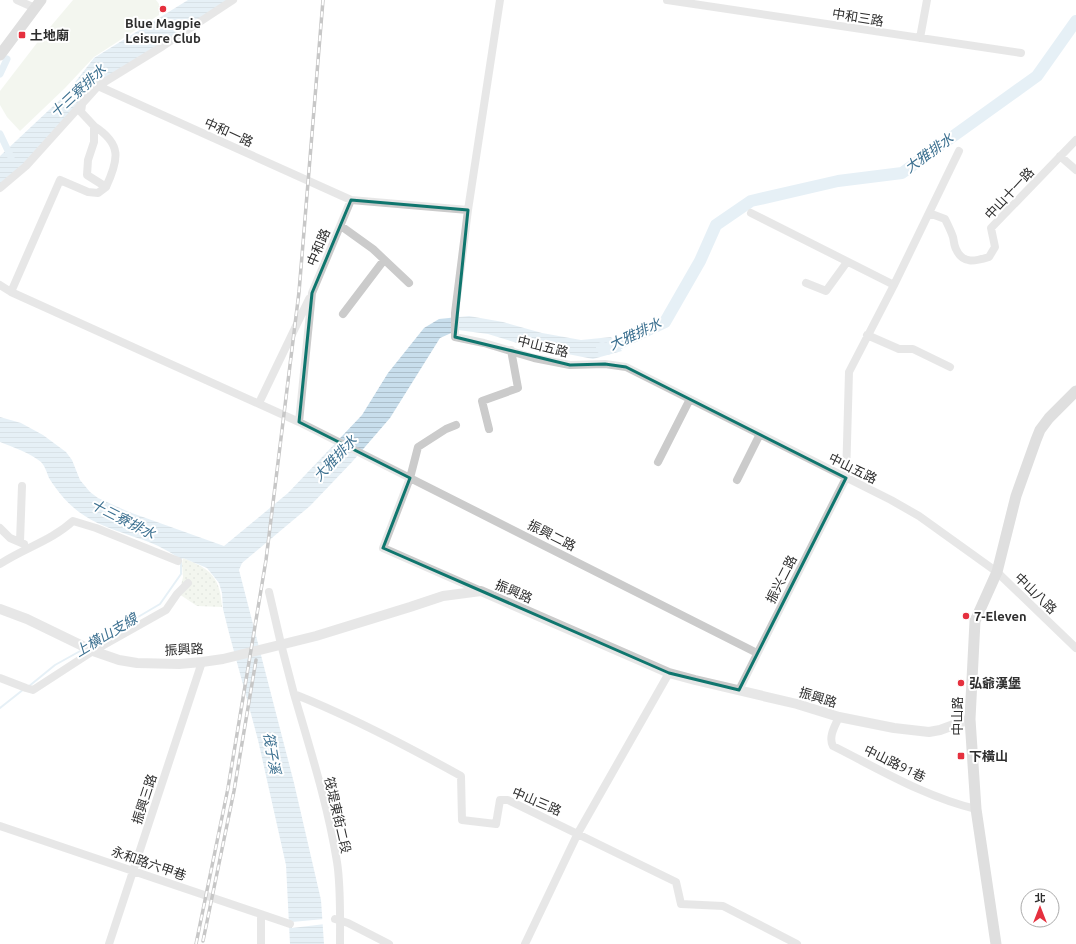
<svg xmlns="http://www.w3.org/2000/svg" width="1076" height="944" font-family="Ubuntu,'Noto Sans TC',sans-serif">
  <defs>
    <pattern id="park-dots" width="8" height="8" patternUnits="userSpaceOnUse"><rect width="8" height="8" fill="#e4ecdc"/><path d="M2 2h.1M6 6h.1" fill="none" stroke="#c4cbbd" stroke-width="1.8" stroke-linecap="round"/></pattern>
    <pattern id="water-rules" width="6" height="5" patternUnits="userSpaceOnUse"><rect width="6" height="5" fill="#c8deec"/><path d="M0 2.5h6" fill="none" stroke="#acbfcb"/></pattern>
  </defs>
  <rect width="100%" height="100%" fill="#fff"/>
  <path fill="#e4ecdc" d="M73,0H156L159,4V15L94,57L65,88L20,131L7,117L0,105V91L40,39Z"/>
  <path fill="url(#park-dots)" d="M183,558C211,569 220,577 222,607L197,606L179,594L183,577L182,564Z"/>
  <path fill="url(#water-rules)" d="M188,0H229L96,84L25,164L0,184V156L65,95L94,58Z
    M469,316L503,322L542,333L581,340L611,337L622,351L593,359L527,346L488,334L458,330L440,338L390,418L352,462L310,506L242,563L239,570L294,783L321,900L324,944H290L286,865L258,740L229,633L223,609L222,593L219,583L207,568L183,558L181,560C152,536 110,535 79,512C67,503 57,491 49,478C47,473 45,466 41,462C30,453 13,447 0,442V417L21,423L43,435L66,452L72,460L80,480L90,492L98,498L129,512L224,546L288,493L362,415L388,373L424,328L439,319Z"/>
  <path fill="#fff" d="M324,919L325,924L292,928V922Z"/>
  <g fill="none" stroke-linecap="round" stroke-linejoin="round">
    <path stroke="#c8deec" stroke-width="2" d="M89,646L160,604L181,574V561
      M28,687L55,665L82,650
      M0,708L24,689"/>
    <path stroke="#c8deec" stroke-width="7" d="M0,74L7,59
      M0,134L11,157"/>
    <path stroke="#c8deec" stroke-width="12" d="M602,348L607,349L665,322L700,261L716,225L751,201L838,181L902,173L1037,76L1076,21"/>
    <path stroke="#cbcbcb" stroke-width="8" d="M17,0L35,8
      M500,0L468,210L455,313V337L484,343L534,358L570,365L605,364L626,367L891,500L919,516L997,572L1076,648
      M667,0L1021,53
      M920,38L927,0
      M98,86L351,200L468,210
      M94,126C122,144 119,159 106,187
      M1060,156L1076,170
      M0,188L26,166L98,86L163,46L233,0
      M751,213L894,285
      M929,213L945,219C948,225 951,231 953,237C954,241 954,246 956,249C963,265 976,261 989,257L995,247L991,228L1076,140
      M341,226L373,249L409,283
      M806,283L826,291L847,262
      M0,285L11,292L299,422L757,653
      M11,292L60,180L88,192L98,193L106,187L87,175L88,160L94,142V126L81,112L82,105
      M343,314L384,260
      M867,335L899,349H913L950,367
      M259,403L309,299
      M299,422L312,293L351,200
      M456,425L446,429L418,447L410,478L383,548L481,591
      M489,429L482,401L518,388L511,350
      M658,462L690,399
      M737,480L760,434
      M0,528L10,538L24,544
      M20,542L22,486
      M0,564C24,548 51,541 73,521L96,528L178,561
      M269,592L281,644L294,694C352,717 407,746 461,776L462,820L496,824L500,800H508L676,882L681,904L723,906L797,944
      M0,678L26,688L33,690L93,651L166,610L177,594L188,583
      M739,690L846,478L849,372L894,285L959,151
      M294,694C310,749 328,805 337,862C341,887 340,919 340,944
      M839,717C835,726 828,737 833,746C879,769 925,797 976,809
      M0,826L290,924
      M335,919L348,923L389,944
      M109,944L202,662
      M261,944V915
      M525,944L578,833L669,673"/>
    <path stroke="#cbcbcb" stroke-width="10" d="M0,609L27,619L93,651L119,660L137,663L179,664L202,662L223,659L316,636L410,607L443,596L481,591L669,673L695,680L797,704L839,717L894,728L929,732L940,730L970,719"/>
    <path stroke="#b8b8b8" stroke-width="11" d="M0,55L41,0
      M996,944L976,809L970,719L975,621L997,572L1016,496L1036,440L1040,430L1049,418L1076,391"/>
    <defs>
      <path id="rail" d="M203,941L234,791L256,660
        M196,944L228,788L266,560L299,292L323,0"/>
    </defs>
    <use href="#rail" stroke="#838383" stroke-width="3.5"/>
    <use href="#rail" stroke="#fff" stroke-width="2" stroke-dasharray="6" stroke-linecap="butt"/>
  </g>
  <path d="M0 0H1076V944H0ZM351,200L468,210L455,337L570,365L605,364L626,367L846,478L739,690L669,673L383,548L410,478L299,422L312,293Z" fill="#fff" fill-opacity=".55" fill-rule="evenodd"/>
  <path fill="none" stroke="#0f766e" stroke-width="3" stroke-linejoin="round" d="M351,200L468,210L455,337L570,365L605,364L626,367L846,478L739,690L669,673L383,548L410,478L299,422L312,293Z"/>
  <g fill="#e5303e" stroke="#fff" stroke-width="1.5">
    <circle cx="163" cy="9" r="4"/>
    <rect x="18" y="31" width="8" height="8" rx="2"/>
    <circle cx="966" cy="616" r="4"/>
    <circle cx="961" cy="683" r="4"/>
    <rect x="957" y="752" width="8" height="8" rx="2"/>
  </g>
  <g text-anchor="middle" stroke-width="4" stroke-linejoin="round" paint-order="stroke">
    <g font-size="13" fill="#2e2e2e" stroke="#fff">
      <text transform="translate(858 17) rotate(9)" y="5">中和三路</text>
      <text transform="translate(229 132) rotate(24)" y="5">中和一路</text>
      <text transform="translate(1009 193) rotate(-47)" y="5">中山十一路</text>
      <text transform="translate(318 247) rotate(-67)" y="5">中和路</text>
      <text transform="translate(543 346) rotate(14)" y="5">中山五路</text>
      <text transform="translate(853 468) rotate(26)" y="5">中山五路</text>
      <text transform="translate(552 535) rotate(27)" y="5">振興二路</text>
      <text transform="translate(781 579) rotate(-63)" y="5">振兴二路</text>
      <text transform="translate(514 591) rotate(23)" y="5">振興路</text>
      <text transform="translate(1036 593) rotate(44)" y="5">中山八路</text>
      <text transform="translate(184 649) rotate(-3)" y="5">振興路</text>
      <text transform="translate(818 697) rotate(17)" y="5">振興路</text>
      <text transform="translate(957 716) rotate(-90)" y="5">中山路</text>
      <text transform="translate(895 763) rotate(26)" y="5">中山路91巷</text>
      <text transform="translate(144 799) rotate(-72)" y="5">振興三路</text>
      <text transform="translate(537 801) rotate(23)" y="5">中山三路</text>
      <text transform="translate(338 815) rotate(77)" y="5">筏堤東街二段</text>
      <text transform="translate(149 863) rotate(19)" y="5">永和路六甲巷</text>
    </g>
    <g font-size="13" font-weight="bold" fill="#2e2e2e" stroke="#fff" text-anchor="start">
      <text x="163" y="28" text-anchor="middle">Blue Magpie<tspan x="163" dy="15">Leisure Club</tspan></text>
      <text x="30" y="40">土地廟</text>
      <text x="974" y="621">7-Eleven</text>
      <text x="969" y="688">弘爺漢堡</text>
      <text x="969" y="761">下橫山</text>
    </g>
    <g font-size="14" font-style="italic" fill="#3c7090" stroke="#fff">
      <text transform="translate(78 91) rotate(-43)" y="5">十三寮排水</text>
      <text transform="translate(929 153) rotate(-36)" y="5">大雅排水</text>
      <text transform="translate(635 334) rotate(-25)" y="5">大雅排水</text>
      <text transform="translate(335 458) rotate(-47)" y="5">大雅排水</text>
      <text transform="translate(123 519) rotate(27)" y="5">十三寮排水</text>
      <text transform="translate(106 635) rotate(-31)" y="5">上橫山支線</text>
      <text transform="translate(272 753) rotate(80)" y="5">筏子溪</text>
    </g>
  </g>
  <g transform="translate(1040 908)"><circle r="19" fill="#ffffff" stroke="#ababab"/>
  <path d="M0-3L7 15L0 10L-7 15Z" fill="#e5303e"/>
  <text y="-6" font-size="11" font-weight="bold" text-anchor="middle" fill="#2e2e2e">北</text>
  </g>
</svg>
